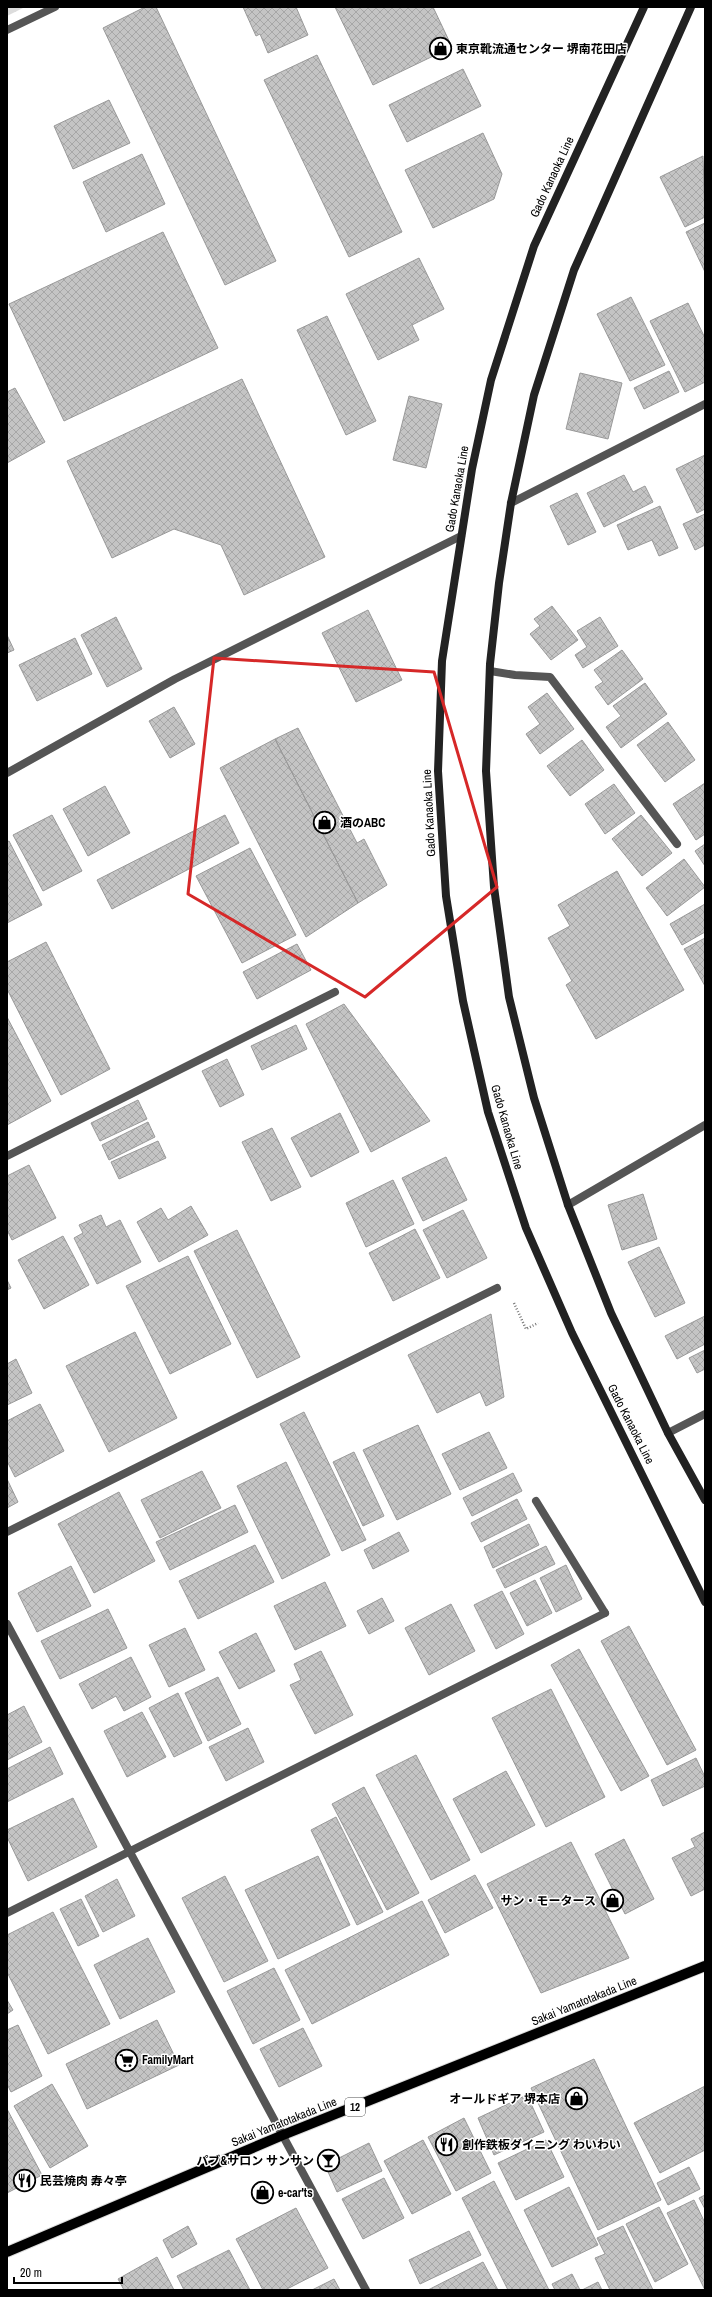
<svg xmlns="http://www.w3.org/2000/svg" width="712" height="2297" font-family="'Archivo Narrow','Noto Sans JP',sans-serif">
  <defs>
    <pattern id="forest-firs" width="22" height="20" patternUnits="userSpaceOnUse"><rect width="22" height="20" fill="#dcdcdc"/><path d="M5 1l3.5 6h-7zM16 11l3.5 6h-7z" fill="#bbb"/></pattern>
    <pattern id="building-cross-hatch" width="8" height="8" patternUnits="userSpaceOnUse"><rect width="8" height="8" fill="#c4c4c4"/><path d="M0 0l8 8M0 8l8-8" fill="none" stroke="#a7a7a7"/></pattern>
  </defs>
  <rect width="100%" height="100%" fill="#fff"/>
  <path fill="url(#forest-firs)" d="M7,7H25L7,16Z"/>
  <path fill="url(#building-cross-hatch)" stroke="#999" d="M145,7H156L276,261L225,285L103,28Z
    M243,7H296L308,35L268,53L260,34L256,36Z
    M335,7H433L452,47L373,85Z
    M317,55L402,232L349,257L264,80Z
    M463,69L481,106L407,142L389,105Z
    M109,100L130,143L73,169L54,126Z
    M483,133L502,174L494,199L433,228L405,170Z
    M142,154L165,204L106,232L83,182Z
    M703,156L705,217L685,227L660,177Z
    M705,223V272L686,232Z
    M163,232L218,348L64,421L9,304Z
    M419,258L444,309L412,325L419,340L378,360L346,294Z
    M631,297L665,365L630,381L597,314Z
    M688,303L705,338V382L685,392L650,321Z
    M327,316L376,421L346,435L297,330Z
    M669,371L679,392L644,409L634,388Z
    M580,373L622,383L608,439L566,429Z
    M242,379L325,557L244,595L221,545L174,529L112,558L67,461Z
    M15,388L45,442L7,463V392Z
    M409,396L442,404L426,468L393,460Z
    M705,455V509L697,513L676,469Z
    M624,475L633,492L645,486L653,502L604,527L587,493Z
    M577,493L596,532L568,545L550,506Z
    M660,506L678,548L659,556L652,540L628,550L617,525Z
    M705,514V545L695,550L683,524Z
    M552,606L578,640L551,660L530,634L540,626L534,619Z
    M368,610L402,680L356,702L322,633Z
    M116,617L142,669L107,687L81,635Z
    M600,617L618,646L583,668L575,655L587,647L577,631Z
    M7,635L14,650L7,653Z
    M75,638L92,674L37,701L19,665Z
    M622,650L643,679L608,705L595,687L603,682L594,670Z
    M645,683L667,714L621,748L606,727L621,716L613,706Z
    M547,693L574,729L540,754L526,734L540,724L528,707Z
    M174,707L195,744L170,758L149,721Z
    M668,722L695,760L665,782L637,745Z
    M298,728L357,843L364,839L387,885L358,903L275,739Z
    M275,739L358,903L306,937L220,768Z
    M582,740L604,770L570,796L547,766Z
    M705,783V834L696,840L673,804Z
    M614,784L635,813L605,834L585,804Z
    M105,786L130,833L88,856L63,809Z
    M52,815L82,871L43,891L13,835Z
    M225,815L239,843L112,909L97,880Z
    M641,815L672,853L642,876L612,839Z
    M9,841L42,905L7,923V842Z
    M705,844V866L695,851Z
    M250,848L296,935L242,963L196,876Z
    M684,859L705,887L667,916L646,888Z
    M617,871L684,990L596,1039L566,985L572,981L548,938L570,926L558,905Z
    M705,904V932L682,945L670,924Z
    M705,938V986L684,949Z
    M46,942L110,1069L61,1095L7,989V962Z
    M297,944L311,970L257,999L243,972Z
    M344,1004L430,1121L371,1152L306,1024Z
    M7,1017L51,1101L7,1125Z
    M296,1025L307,1049L262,1070L251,1046Z
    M227,1059L244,1095L220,1107L202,1071Z
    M138,1100L147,1119L100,1141L91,1123Z
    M340,1113L359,1152L311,1177L291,1138Z
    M148,1122L155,1137L109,1160L102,1145Z
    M272,1128L301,1187L271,1201L242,1142Z
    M158,1141L166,1158L119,1179L111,1162Z
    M446,1157L467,1200L423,1221L402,1178Z
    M29,1165L56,1218L12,1240L7,1230V1176Z
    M393,1180L414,1224L366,1247L346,1203Z
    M643,1194L657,1239L622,1250L608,1205Z
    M191,1206L208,1235L159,1262L137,1222L161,1208L168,1220Z
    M463,1210L487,1258L447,1278L423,1230Z
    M101,1215L106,1227L120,1220L141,1262L97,1284L74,1238L83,1233L79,1225Z
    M415,1229L440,1278L393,1301L369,1253Z
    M237,1230L300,1357L257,1378L194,1251Z
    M63,1236L89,1285L44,1309L18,1260Z
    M659,1247L685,1303L655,1317L628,1262Z
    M188,1256L231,1344L170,1374L126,1286Z
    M7,1280L11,1288L7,1290Z
    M491,1314L504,1397L486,1406L480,1392L437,1413L408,1355Z
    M705,1316V1344L677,1359L665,1336Z
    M135,1332L177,1418L109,1452L66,1366Z
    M705,1350V1369L697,1373L689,1358Z
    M16,1359L32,1393L7,1405V1364Z
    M40,1404L64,1451L15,1477L7,1461V1421Z
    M304,1412L366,1540L342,1551L280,1424Z
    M418,1425L451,1494L397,1520L363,1450Z
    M489,1432L507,1468L460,1490L442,1454Z
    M354,1452L384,1516L363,1526L333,1462Z
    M286,1462L330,1555L282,1579L237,1486Z
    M202,1471L221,1508L160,1538L141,1500Z
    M513,1473L522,1491L472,1516L463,1498Z
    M7,1479L18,1502L7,1508Z
    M119,1492L155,1561L94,1593L58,1524Z
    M517,1499L527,1519L481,1542L471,1523Z
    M235,1505L248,1532L170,1570L156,1542Z
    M529,1524L539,1545L493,1568L484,1547Z
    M399,1532L409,1551L373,1569L364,1550Z
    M255,1545L274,1582L198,1619L179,1581Z
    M546,1546L555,1564L505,1588L496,1570Z
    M566,1565L582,1599L556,1612L540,1578Z
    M71,1566L91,1606L37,1632L18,1593Z
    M535,1580L552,1613L527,1626L510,1593Z
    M325,1582L346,1626L295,1650L274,1606Z
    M502,1591L524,1634L496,1649L474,1605Z
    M382,1598L394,1621L369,1634L357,1611Z
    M451,1604L475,1651L429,1675L405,1628Z
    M108,1609L127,1648L60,1679L41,1641Z
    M629,1626L696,1750L667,1765L601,1641Z
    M185,1628L205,1670L169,1687L149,1645Z
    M256,1633L275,1671L239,1689L219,1652Z
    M579,1649L649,1776L621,1791L551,1665Z
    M321,1651L353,1715L315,1734L290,1685L301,1680L294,1664Z
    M131,1657L151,1697L124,1711L116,1696L92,1709L79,1684Z
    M218,1677L241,1724L208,1741L185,1693Z
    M551,1689L605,1797L546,1827L492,1718Z
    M178,1693L202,1743L174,1757L149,1708Z
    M24,1706L42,1742L7,1760V1715Z
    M142,1712L166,1757L127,1777L104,1731Z
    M248,1728L264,1762L226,1781L209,1747Z
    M50,1747L63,1774L7,1802V1769Z
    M416,1755L470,1860L431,1880L376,1775Z
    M696,1758L705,1777V1786L663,1806L651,1780Z
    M506,1771L535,1825L481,1853L453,1799Z
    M364,1787L419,1893L387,1910L332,1804Z
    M73,1798L97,1847L28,1881L7,1837V1830Z
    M336,1817L383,1912L357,1925L311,1830Z
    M705,1832V1889L691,1896L672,1858L695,1847L691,1839Z
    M624,1839L654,1899L625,1914L595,1854Z
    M571,1842L629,1958L541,1993L487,1884Z
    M318,1856L350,1925L278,1959L245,1890Z
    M475,1875L493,1908L445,1933L428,1900Z
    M225,1876L268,1961L224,1982L182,1898Z
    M117,1879L135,1916L103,1932L85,1896Z
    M81,1899L99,1936L78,1946L60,1909Z
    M422,1901L449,1955L312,2024L285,1970Z
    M53,1912L110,2024L48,2054L7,1972V1935Z
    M148,1938L175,1992L120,2019L94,1965Z
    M274,1968L300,2020L253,2044L227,1991Z
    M7,2000L13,2010L7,2014Z
    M157,2020L179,2065L87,2109L66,2064Z
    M18,2025L42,2076L11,2092L7,2084V2030Z
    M303,2028L322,2066L279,2087L260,2049Z
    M594,2059L661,2200L598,2230L531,2088Z
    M52,2084L88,2146L50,2168L14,2106Z
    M705,2086V2150L660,2173L634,2123Z
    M527,2095L544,2132L494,2155L478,2118Z
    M7,2109L42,2175L7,2193Z
    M464,2118L491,2173L456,2191L428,2137Z
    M423,2140L451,2194L412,2214L384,2161Z
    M546,2140L564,2177L516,2200L498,2163Z
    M369,2143L382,2171L337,2192L325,2165Z
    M689,2167L700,2189L668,2205L657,2183Z
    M384,2178L404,2218L363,2239L342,2199Z
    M494,2181L549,2290H508L462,2198Z
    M569,2187L598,2245L552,2267L524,2210Z
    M705,2195V2209L699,2198Z
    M694,2200L705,2223V2290L667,2213Z
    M659,2207L688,2264L655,2282L626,2224Z
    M296,2208L328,2268L285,2290H263L236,2239Z
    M188,2226L197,2244L172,2258L163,2240Z
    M623,2226L653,2290H610L595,2258L605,2254L597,2238Z
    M469,2231L481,2255L420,2284L409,2260Z
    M229,2250L250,2290H184L177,2276Z
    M157,2257L174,2290H124L118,2279Z
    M483,2262L498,2290H428Z
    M572,2274L580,2290H555L552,2284Z
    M334,2279L340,2290H312Z
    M598,2282L602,2290H582Z"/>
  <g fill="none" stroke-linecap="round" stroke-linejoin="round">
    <defs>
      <path id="primary" d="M7,2252L283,2135L705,1966"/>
    </defs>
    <use href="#primary" stroke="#dbdbdb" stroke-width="12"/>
    <path stroke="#777" stroke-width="2.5" stroke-dasharray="1 2" stroke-linecap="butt" d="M514,1303L526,1329L538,1323"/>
    <path stroke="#555" stroke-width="8" d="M490,671L515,675L550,677L677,844
      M536,1501L605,1613"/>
    <path stroke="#555" stroke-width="8" d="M7,30L55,7
      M511,503L705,404
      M7,773L175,679L461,536
      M7,1156L335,992
      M568,1205L705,1125
      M668,1433L705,1414
      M7,1532L497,1288
      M7,1624L366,2290
      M7,1913L605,1613"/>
    <path stroke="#222" stroke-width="8" d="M644,7L534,246L491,380L472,469L442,661L438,771L446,896L463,1001L488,1112L526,1228L572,1333L705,1602
      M691,7L574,270L534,395L511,503L499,583L490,664L486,771L494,887L509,997L534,1098L568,1205L611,1313L668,1433L705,1500"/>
    <use href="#primary" stroke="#000" stroke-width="10"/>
  </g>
  <path fill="none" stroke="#d62828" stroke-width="3" stroke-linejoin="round" d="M214,658L434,672L497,887L365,997L188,894Z"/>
  <defs>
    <symbol id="shop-ring" viewBox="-11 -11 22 22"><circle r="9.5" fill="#fff" stroke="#000" stroke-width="1.5"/><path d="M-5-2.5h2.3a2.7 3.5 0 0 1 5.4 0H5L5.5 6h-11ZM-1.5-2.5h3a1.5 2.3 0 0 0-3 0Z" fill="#000"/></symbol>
    <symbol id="supermarket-ring" viewBox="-11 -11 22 22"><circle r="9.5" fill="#fff" stroke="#000" stroke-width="1.5"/><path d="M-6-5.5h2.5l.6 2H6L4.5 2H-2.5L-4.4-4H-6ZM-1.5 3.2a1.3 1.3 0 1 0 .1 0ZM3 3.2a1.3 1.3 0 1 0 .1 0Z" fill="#000"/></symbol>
    <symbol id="restaurant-ring" viewBox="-11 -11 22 22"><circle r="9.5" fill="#fff" stroke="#000" stroke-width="1.5"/><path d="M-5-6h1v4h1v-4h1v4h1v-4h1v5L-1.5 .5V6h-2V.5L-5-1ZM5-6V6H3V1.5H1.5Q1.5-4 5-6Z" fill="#000"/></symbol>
    <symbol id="bar-ring" viewBox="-11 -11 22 22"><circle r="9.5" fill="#fff" stroke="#000" stroke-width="1.5"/><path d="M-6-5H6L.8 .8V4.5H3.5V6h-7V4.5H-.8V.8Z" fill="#000"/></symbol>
  </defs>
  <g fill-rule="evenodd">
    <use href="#shop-ring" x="428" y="36" width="25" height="25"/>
    <use href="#shop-ring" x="312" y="810" width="25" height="25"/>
    <use href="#shop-ring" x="600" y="1888" width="25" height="25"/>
    <use href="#supermarket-ring" x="114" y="2048" width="25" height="25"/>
    <use href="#shop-ring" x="564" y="2086" width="25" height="25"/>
    <use href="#restaurant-ring" x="434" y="2132" width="25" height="25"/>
    <use href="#bar-ring" x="316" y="2148" width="25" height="25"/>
    <use href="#restaurant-ring" x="12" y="2168" width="25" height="25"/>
    <use href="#shop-ring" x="250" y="2180" width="25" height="25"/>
  </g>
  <g text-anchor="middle" stroke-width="3" stroke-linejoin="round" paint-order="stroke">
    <rect fill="#fff" stroke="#4c4c4c" stroke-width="1" x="345" y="2098" width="20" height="18" rx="3"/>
    <g font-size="11" font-weight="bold" fill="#000">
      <text x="355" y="2111">12</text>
    </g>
    <g font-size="12" font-weight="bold" fill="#000" stroke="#fff" text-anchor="start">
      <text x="456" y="53">東京靴流通センター 堺南花田店</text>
      <text x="340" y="827">酒のABC</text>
      <text x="596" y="1905" text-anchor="end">サン・モータース</text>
      <text x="142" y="2064">FamilyMart</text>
      <text x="560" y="2103" text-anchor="end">オールドギア 堺本店</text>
      <text x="462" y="2149">創作鉄板ダイニング わいわい</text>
      <text x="314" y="2165" text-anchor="end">パブ&amp;サロン サンサン</text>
      <text x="40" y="2185">民芸焼肉 寿々亭</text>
      <text x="278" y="2197">e-car'ts</text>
    </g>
    <g font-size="12" fill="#000" stroke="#fff">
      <text transform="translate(552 177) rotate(-65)" y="4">Gado Kanaoka Line</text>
      <text transform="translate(457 489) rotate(-80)" y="4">Gado Kanaoka Line</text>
      <text transform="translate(429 813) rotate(-93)" y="4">Gado Kanaoka Line</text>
      <text transform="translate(507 1127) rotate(74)" y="4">Gado Kanaoka Line</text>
      <text transform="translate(631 1424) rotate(63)" y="4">Gado Kanaoka Line</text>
      <text transform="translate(584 2001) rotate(-22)" y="4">Sakai Yamatotakada Line</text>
      <text transform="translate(284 2122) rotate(-22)" y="4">Sakai Yamatotakada Line</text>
    </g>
  </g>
  <rect width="712" height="2297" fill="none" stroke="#000000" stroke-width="16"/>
  <path d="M14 2277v6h108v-6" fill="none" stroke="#000000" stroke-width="2"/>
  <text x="20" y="2277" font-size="12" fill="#000000" stroke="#ffffff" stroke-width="3" paint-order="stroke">20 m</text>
</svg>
